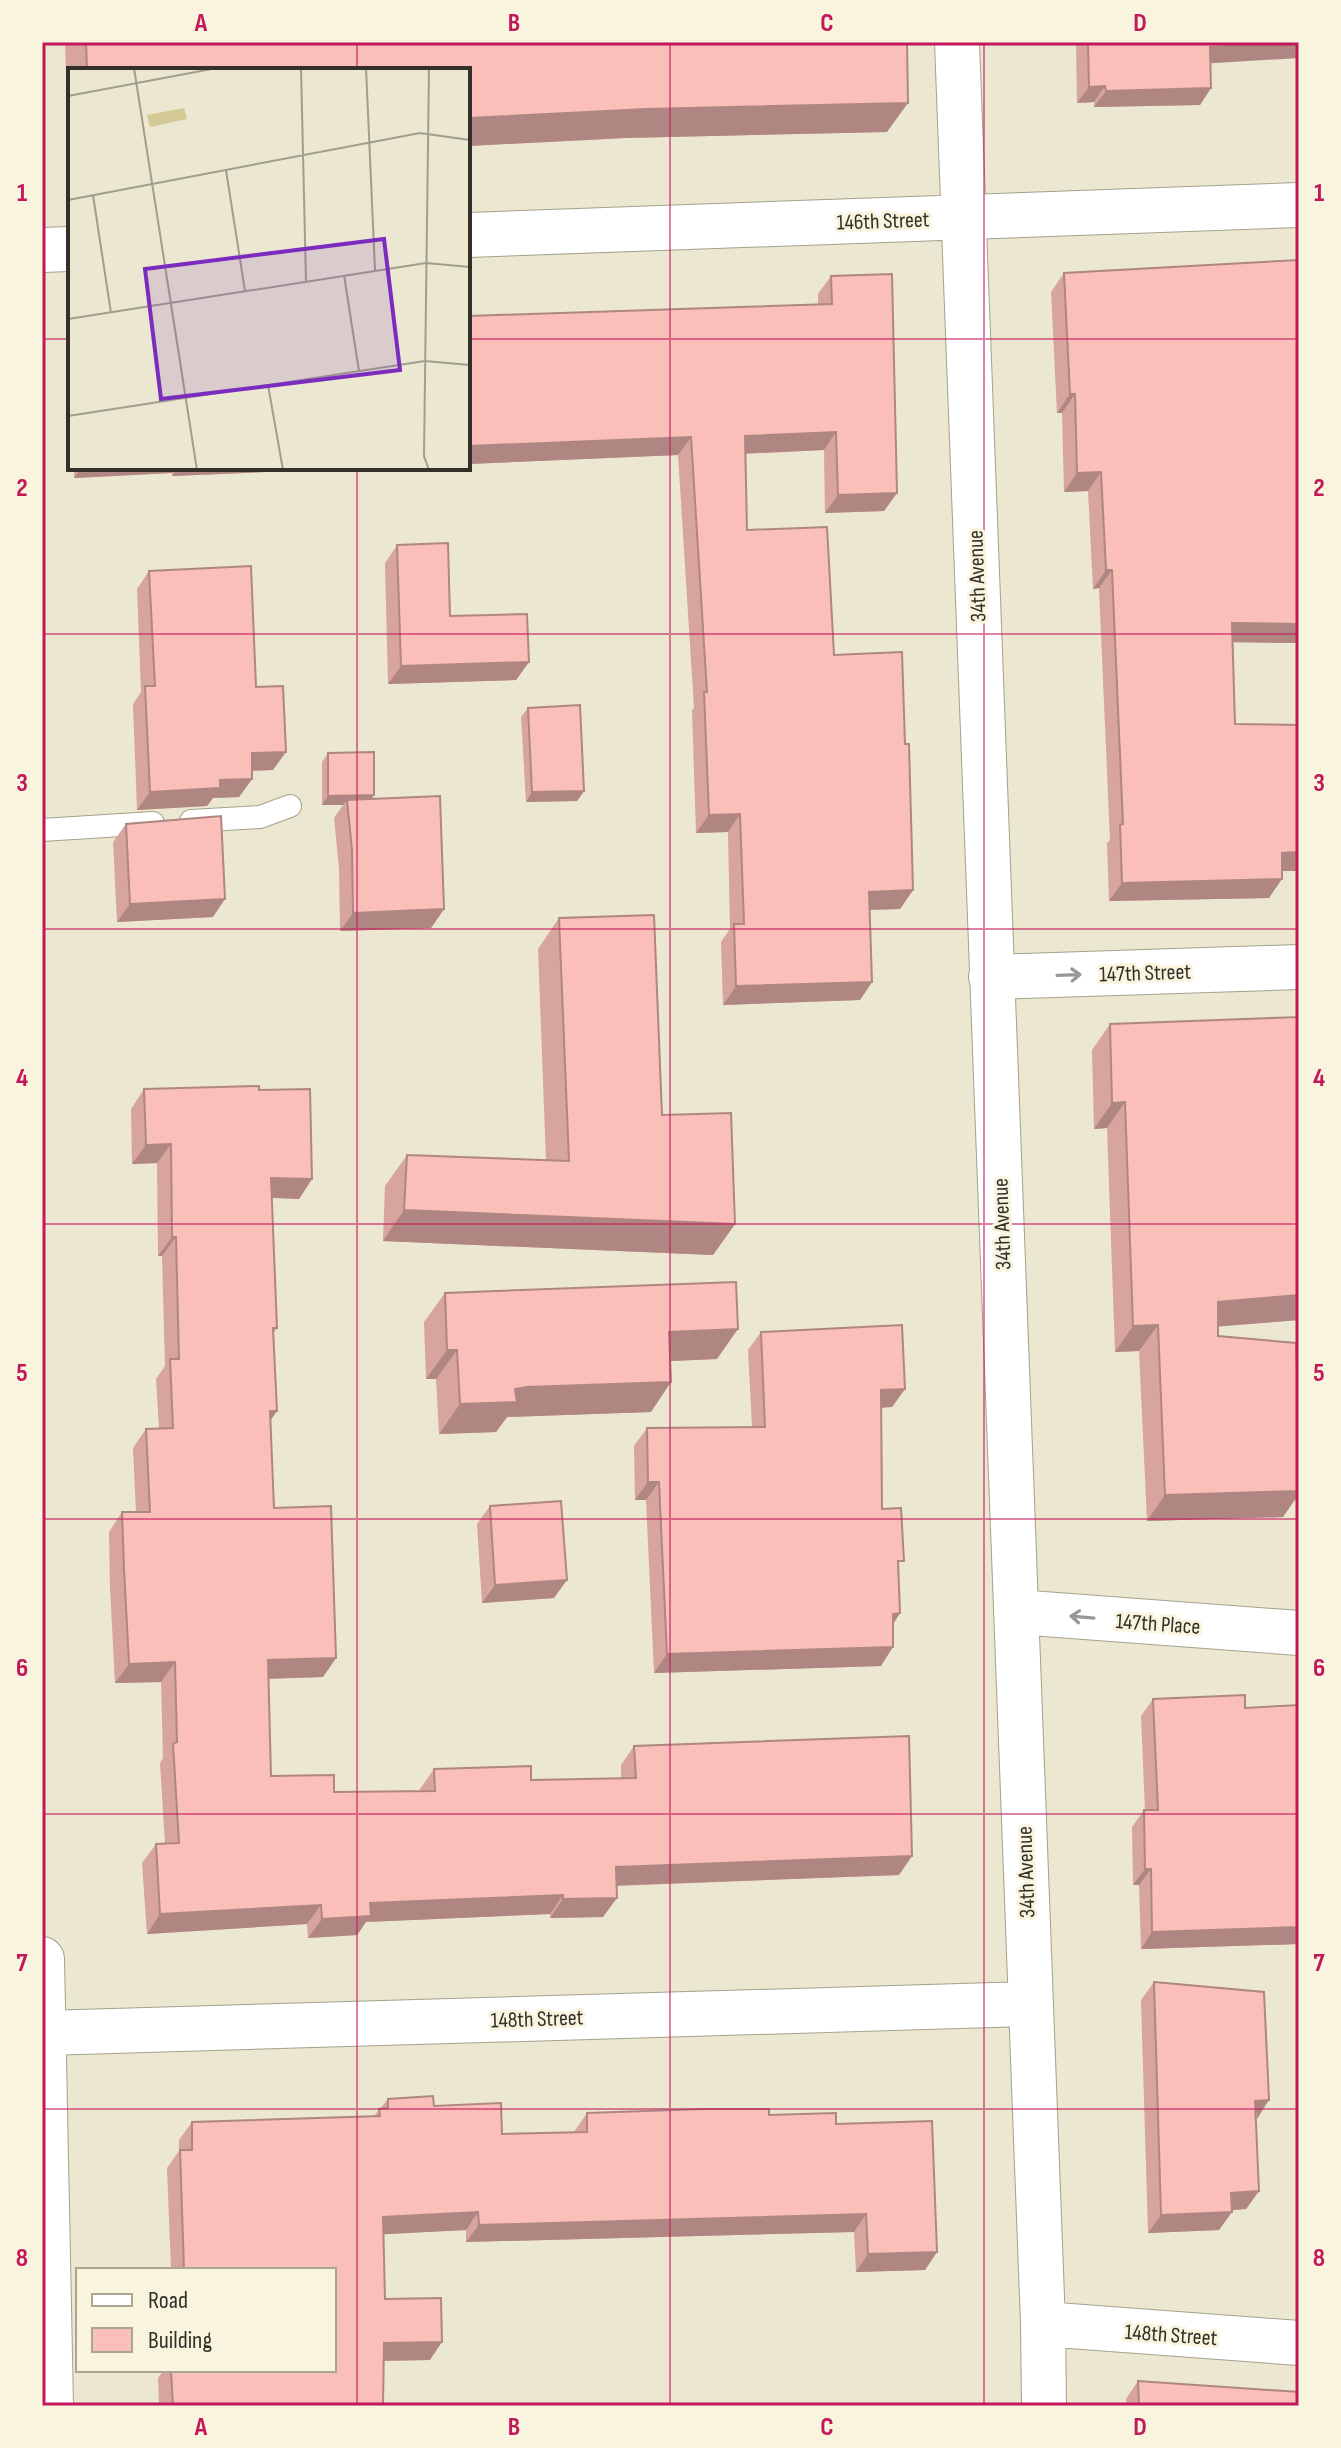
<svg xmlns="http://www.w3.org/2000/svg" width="1341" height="2448" font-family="'Sofia Sans Condensed',sans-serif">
  <rect width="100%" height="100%" fill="#ebe7d1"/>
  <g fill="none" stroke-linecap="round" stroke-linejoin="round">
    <defs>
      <path id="lane" d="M191,821L260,817L290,806
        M42,830L153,823"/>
      <path id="street" d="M957,42L1043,2324L1044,2406
        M468,235L1299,205
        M42,250L70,249
        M991,977L1299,967
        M1016,1612L1299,1633
        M42,1959L51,2406
        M45,2033L1030,2004
        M1043,2324L1299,2343"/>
    </defs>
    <use href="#lane" stroke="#a4a18c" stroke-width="24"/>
    <use href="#street" stroke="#a4a18c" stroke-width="46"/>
    <use href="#lane" stroke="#fff" stroke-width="22"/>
    <use href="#street" stroke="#fff" stroke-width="44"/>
  </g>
  <path fill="#d7a49e" d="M65,42H907L887,132L625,138L468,146V70H70V165H69Z
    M1076,42H1299L1211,63V88L1200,105L1094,107V102L1077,103Z
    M1299,260V643L1232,642L1235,724L1299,725V871H1282L1269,898L1109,901L1107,843L1110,840L1099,588L1093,589L1088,491L1064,492L1062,413H1057L1051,292L1064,273Z
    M831,276L897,493L884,511L825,513L824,450L746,454L747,530L834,655L905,744L913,890L900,909L870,910L872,982L860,1000L723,1005L721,942L730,929L728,832L696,833L692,710L694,708L678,455L468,464V316L818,304V294Z
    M74,468H362L172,476V473L74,478Z
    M397,545L450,616L529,662L516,680L388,684L385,563Z
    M149,571L256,687L273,770L252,771V779L239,797L213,798L207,806L137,810L133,704L141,692L137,589Z
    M528,708L584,791L577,801L526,802L521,717Z
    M328,753L372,799L444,909L431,928L340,931L339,868L334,818L343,805H322V762Z
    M126,824L213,917L117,922L113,842Z
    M559,918L662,1115L735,1224L713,1255L383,1241L385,1186L407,1155L546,1160L538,949Z
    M1110,1024L1299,1320L1218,1326V1336L1283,1517L1147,1521L1139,1351L1115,1352L1107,1128L1094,1129L1092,1050Z
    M144,1089L259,1090L312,1179L299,1199L272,1198L277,1328L273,1334L277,1411L271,1420L274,1508L336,1658L323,1677L269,1679L271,1776L334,1792H420V1789L434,1769L531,1780L621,1778V1765L634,1746L899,1875L617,1886L603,1917L550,1918V1914L366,1922L357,1935L308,1938L307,1924L147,1934L142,1863L156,1844L165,1843L160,1763L163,1758L161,1682L115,1683L110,1588L109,1532L122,1512H136L133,1448L146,1429L159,1428L156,1379L165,1366L162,1256H158L157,1163L132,1164L131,1109Z
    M445,1293L717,1359L670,1361L651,1412L507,1417L496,1432L439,1434L436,1379H426L424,1322Z
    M761,1332L905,1389L892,1407L881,1408L882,1509L898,1569L900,1613L893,1624L881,1666L654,1673L646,1500H635L634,1446L647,1428L752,1427L748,1350Z
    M490,1506L554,1598L482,1603L477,1524Z
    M1153,1699L1245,1708L1299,1705V1944L1141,1949L1139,1885H1133L1132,1827L1144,1810H1145L1141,1716Z
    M1154,1982L1256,2119L1259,2191L1246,2209L1232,2210L1219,2230L1148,2233L1141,2000Z
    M388,2099L434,2106L502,2134L574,2132L587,2113L769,2115L836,2124L937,2252L925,2270L856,2272L854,2232L466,2242V2230L383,2234L385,2299L430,2360L383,2361V2406H159L158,2378L164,2370H334V2270H171L167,2168L179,2151V2140L192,2122L374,2116Z
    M1138,2381L1299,2406H1126V2399Z"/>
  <path fill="#af8681" d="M1299,42V58L1199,64L1210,47Z
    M1105,86L1094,102L1077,103L1089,87Z
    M1211,88L1200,105L1094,107L1106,91Z
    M908,103L887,132L625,138L468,146V118L646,109Z
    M1070,394H1075L1062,413H1057Z
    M836,432L824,450L732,454L745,436Z
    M691,437L678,455L468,464V446Z
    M81,468H175L172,473L74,478Z
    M177,468H362L172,476Z
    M1101,472L1088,491L1064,492L1077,473Z
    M897,493L884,511L825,513L838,495Z
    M1106,570H1112L1099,588L1093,589Z
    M1232,623L1299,624V643L1219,642Z
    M529,662L516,680L388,684L401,666Z
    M286,752L273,770L239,771L252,753Z
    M252,779L239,797L213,798L207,806L137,810L150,792L220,780Z
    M584,791L577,801L526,802L532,792Z
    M374,795L368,805L347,800L343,805H322L328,796Z
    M740,814L728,832L696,833L709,815Z
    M1299,852V871H1268L1282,853Z
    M1282,879L1269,898L1109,901L1122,883Z
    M913,890L900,909L856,910L869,892Z
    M225,899L213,917L117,922L130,904Z
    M444,909L431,928L340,931L353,913Z
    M872,982L860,1000L723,1005L736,986Z
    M1125,1102L1107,1128L1094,1129L1112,1103Z
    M171,1144L157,1163L132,1164L146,1145Z
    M271,1178L312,1179L299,1199L258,1197Z
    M404,1210L735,1224L713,1255L383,1241Z
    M172,1237H176L162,1256H158Z
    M1299,1295V1320L1200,1328L1218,1302Z
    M1158,1325L1139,1351L1115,1352L1133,1326Z
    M738,1329L717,1359L649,1362L669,1332Z
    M447,1350H457L436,1379H426Z
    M671,1382L651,1412L507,1417L496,1432L439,1434L460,1404L515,1389L527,1387Z
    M905,1389L892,1407L868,1408L881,1390Z
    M270,1411H277L263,1430Z
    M648,1482H659L646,1500H635Z
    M1299,1491V1494L1283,1517L1147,1521L1165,1495Z
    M567,1580L554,1598L482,1603L495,1585Z
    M900,1613L888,1632L893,1614Z
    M893,1647L881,1666L654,1673L667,1654Z
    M336,1658L323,1677L255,1679L268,1660Z
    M175,1662L161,1682L115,1683L129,1664Z
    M912,1856L899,1875L603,1886L616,1867Z
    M1145,1869H1151L1139,1885H1133Z
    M563,1895L550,1914L366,1922L357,1935L308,1938L322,1919L370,1903Z
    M617,1898L603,1917L550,1918L563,1899Z
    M321,1905L307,1924L147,1934L160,1914Z
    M1299,1927V1944L1141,1949L1152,1932Z
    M1269,2100L1257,2119L1255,2101Z
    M1259,2191L1246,2209L1218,2211L1231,2193Z
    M478,2212L466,2230L370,2235L383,2217Z
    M1232,2212L1219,2230L1148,2233L1161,2215Z
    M866,2214L854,2232L466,2242L479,2225Z
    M937,2252L925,2270L856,2272L868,2254Z
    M442,2342L430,2360L371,2361L384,2343Z"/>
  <path fill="#fabfb8" stroke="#af8681" stroke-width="2" d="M86,42H907L908,103L646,109L468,118V70H87Z
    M1088,42H1299L1210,47L1211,88L1106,91L1105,86L1089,87Z
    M1299,260V624L1232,623L1235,724L1299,725V852L1282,853V879L1122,883L1120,825L1123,824L1112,570H1106L1101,472L1077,473L1075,394H1070L1064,273Z
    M892,274L897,493L838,495L836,432L745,436L747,530L827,527L834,655L902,652L905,744H909L913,890L869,892L872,982L736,986L734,924H744L740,814L709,815L704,692H707L691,437L468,446V316L832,304L831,276Z
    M448,543L450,616L527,614L529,662L401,666L397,545Z
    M251,566L256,687L283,686L286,752L252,753V779L220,780V788L150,792L145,686H155L149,571Z
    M580,705L584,791L532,792L528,708Z
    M374,752V795L328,796V753Z
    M440,796L444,909L353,913L352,850L347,800Z
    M221,816L225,899L130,904L126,824Z
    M654,915L662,1115L731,1113L735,1224L404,1210L407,1155L569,1161L559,918Z
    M1299,1017V1295L1218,1302V1336L1296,1343L1299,1436V1491L1165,1495L1158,1325L1133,1326L1125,1102L1112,1103L1110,1024Z
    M259,1086V1090L310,1089L312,1179L271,1178L277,1328H273L277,1411H270L274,1508L331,1506L336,1658L268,1660L271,1776L334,1775V1792L435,1791L434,1769L531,1766V1780L636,1778L634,1746L909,1736L912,1856L616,1867L617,1898L563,1899V1895L370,1903L371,1916L322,1919L321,1905L160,1914L156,1844L179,1843L173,1744L177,1742L175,1662L129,1664L124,1569L122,1512H150L146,1429L173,1428L170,1359H179L176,1237H172L171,1144L146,1145L144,1089Z
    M736,1282L738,1329L669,1332L671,1382L527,1387L515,1389L517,1402L460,1404L457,1350H447L445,1293Z
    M902,1325L905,1389L881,1390L882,1509L901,1508L904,1561H898L900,1613L893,1614V1647L667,1654L659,1482H648L647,1428L765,1427L761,1332Z
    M561,1501L567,1580L495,1585L490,1506Z
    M1245,1695V1708L1299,1705V1927L1152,1932L1151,1869H1145L1144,1810H1158L1153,1699Z
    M1154,1982L1264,1992L1269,2100L1255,2101L1259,2191L1231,2193L1232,2212L1161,2215Z
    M433,2096L434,2106L501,2103L502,2134L587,2132V2113L704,2109H769V2115L836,2113V2124L932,2121L937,2252L868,2254L866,2214L479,2225L478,2212L383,2217L385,2299L441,2298L442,2342L384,2343L383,2406H173L171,2370H334V2270H184L180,2150H192V2122L380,2116L379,2109L388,2108V2099Z
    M1138,2381L1299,2392V2406H1139Z"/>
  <defs><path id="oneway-shaft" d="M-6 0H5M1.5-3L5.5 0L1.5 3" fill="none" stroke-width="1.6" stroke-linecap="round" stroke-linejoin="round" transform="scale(2)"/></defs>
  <g stroke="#989894">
    <use href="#oneway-shaft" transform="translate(1069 975) rotate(-2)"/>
    <use href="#oneway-shaft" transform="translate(1082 1617) rotate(-175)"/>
  </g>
  <path fill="none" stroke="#c2185b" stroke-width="2" stroke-opacity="0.55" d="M357,42V70M670,42V2406M984,42V2406M42,339H70M468,339H1299M357,468V2406M42,634H1299M42,929H1299M42,1224H1299M42,1519H1299M42,1814H1299M42,2109H1299"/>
  <g text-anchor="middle" stroke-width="6" stroke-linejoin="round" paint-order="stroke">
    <g font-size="22" fill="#323028" stroke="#f8f4de">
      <text transform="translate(883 220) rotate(-2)" y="8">146th Street</text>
      <text transform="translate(976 576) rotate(-92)" y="8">34th Avenue</text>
      <text transform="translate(1145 972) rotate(-2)" y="8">147th Street</text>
      <text transform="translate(1001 1224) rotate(-92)" y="8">34th Avenue</text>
      <text transform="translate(1158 1623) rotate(4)" y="8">147th Place</text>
      <text transform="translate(1025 1872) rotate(-92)" y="8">34th Avenue</text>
      <text transform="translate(537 2018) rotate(-2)" y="8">148th Street</text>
      <text transform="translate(1171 2334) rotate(4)" y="8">148th Street</text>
    </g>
  </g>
  <g transform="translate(68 68)">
    <rect width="402" height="402" fill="#ebe7d1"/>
    <path d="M116,40L119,51L82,59L79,47Z" fill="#d2c995"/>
    <path fill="none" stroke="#a19e8d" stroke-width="2" d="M66,0L129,402M233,0L238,213M298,0L307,202M361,0L356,388L361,402M0,28L149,0M158,102L177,223M25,127L43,245M0,132L352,65L402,72M276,207L291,303M0,251L358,195L402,199M200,317L215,402M0,348L357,293L402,297"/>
    <path fill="#7b2cbf" fill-opacity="0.15" stroke="#7b2cbf" stroke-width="4" d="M316,171L332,302L93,331L77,201Z"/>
    <rect width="402" height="402" fill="none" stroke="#323028" stroke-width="4"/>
  </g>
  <rect width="1341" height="2448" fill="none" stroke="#f8f4de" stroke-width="88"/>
  <rect x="76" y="2268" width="260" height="104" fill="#f8f4de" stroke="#a9a695" stroke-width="2"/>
  <rect x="92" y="2294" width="40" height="12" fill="#ffffff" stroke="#a9a695" stroke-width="2"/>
  <text x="148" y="2308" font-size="24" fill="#323028">Road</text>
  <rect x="92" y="2328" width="40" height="24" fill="#fabfb8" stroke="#a9a695" stroke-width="2"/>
  <text x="148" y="2348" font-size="24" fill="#323028">Building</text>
  <rect x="44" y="44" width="1253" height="2360" fill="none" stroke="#c2185b" stroke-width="3"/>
  <g font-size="26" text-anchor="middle" font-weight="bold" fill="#c2185b">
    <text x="201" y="31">A</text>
    <text x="514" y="31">B</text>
    <text x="827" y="31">C</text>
    <text x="1140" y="31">D</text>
    <text x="22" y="201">1</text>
    <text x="1319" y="201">1</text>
    <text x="22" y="496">2</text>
    <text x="1319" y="496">2</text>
    <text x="22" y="791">3</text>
    <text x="1319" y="791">3</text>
    <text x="22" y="1086">4</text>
    <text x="1319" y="1086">4</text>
    <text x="22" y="1381">5</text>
    <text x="1319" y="1381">5</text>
    <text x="22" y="1676">6</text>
    <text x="1319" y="1676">6</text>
    <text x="22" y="1971">7</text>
    <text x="1319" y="1971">7</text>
    <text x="22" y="2266">8</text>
    <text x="1319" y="2266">8</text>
    <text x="201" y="2435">A</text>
    <text x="514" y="2435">B</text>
    <text x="827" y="2435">C</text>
    <text x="1140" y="2435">D</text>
  </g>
</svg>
